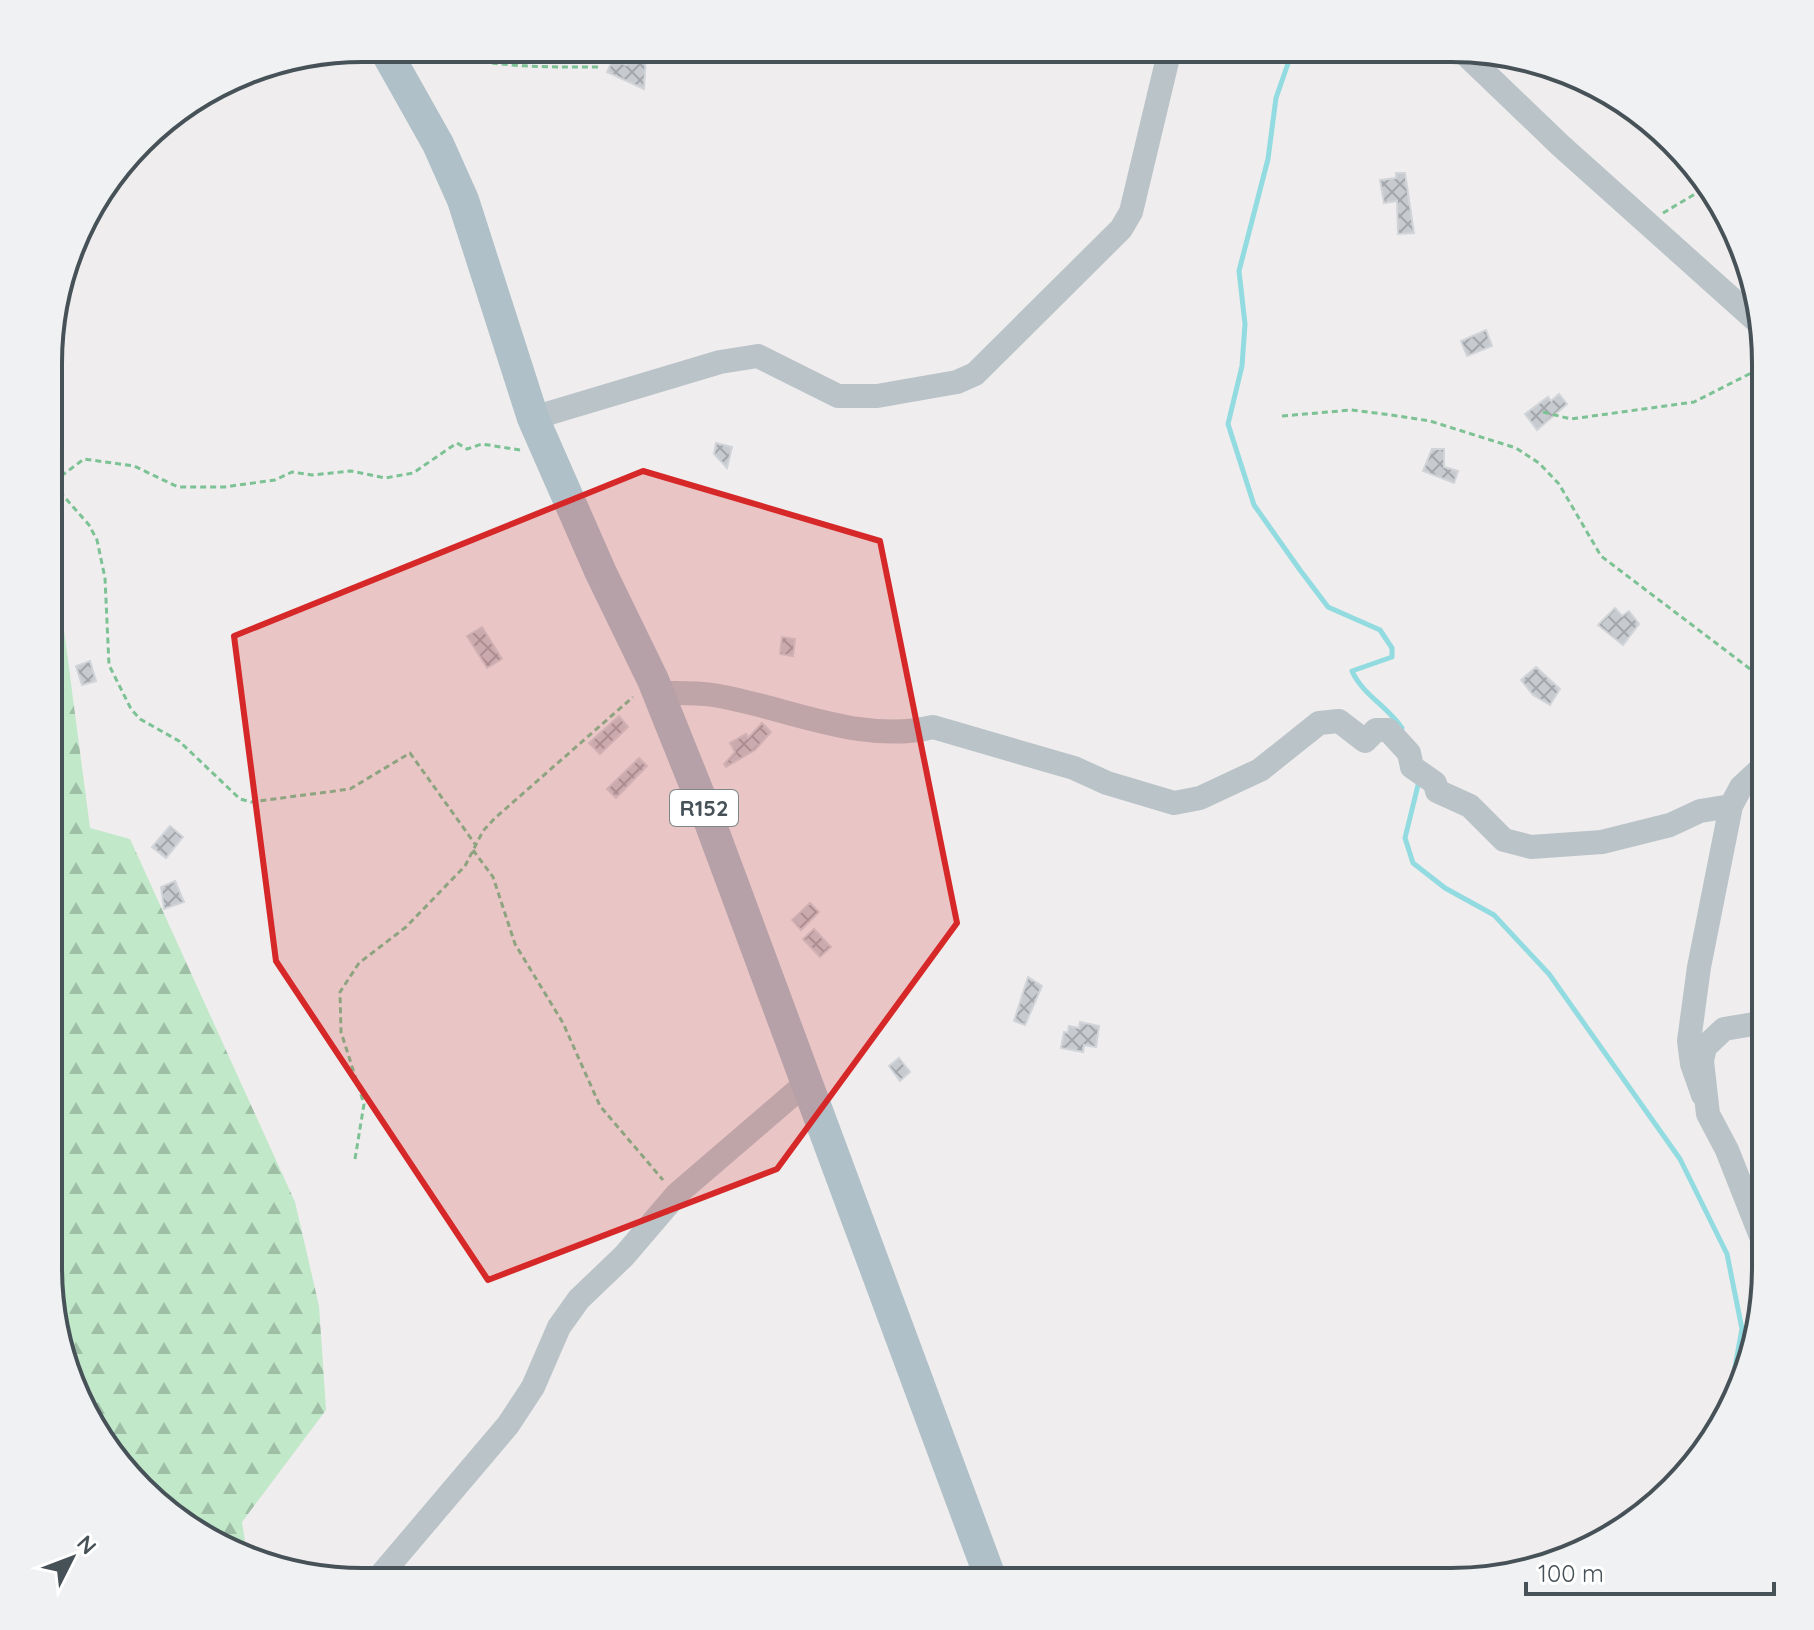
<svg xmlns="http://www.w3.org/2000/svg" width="1814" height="1630" font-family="Quicksand,sans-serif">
  <defs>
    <pattern id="forest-firs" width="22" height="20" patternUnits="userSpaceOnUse" patternTransform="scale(2)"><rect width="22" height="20" fill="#c0e8c9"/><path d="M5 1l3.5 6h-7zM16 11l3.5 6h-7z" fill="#9ebfa6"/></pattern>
    <pattern id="building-cross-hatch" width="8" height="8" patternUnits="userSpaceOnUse" patternTransform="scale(2)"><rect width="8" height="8" fill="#c7cbcf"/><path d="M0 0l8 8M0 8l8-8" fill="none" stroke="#a3a7ab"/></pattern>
  </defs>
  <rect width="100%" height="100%" fill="#efeded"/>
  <path fill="url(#forest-firs)" d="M52,584L59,592L90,828L130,839L295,1202L319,1306L326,1410L242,1522L247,1555L224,1550L127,1475L72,1388L49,1287Z"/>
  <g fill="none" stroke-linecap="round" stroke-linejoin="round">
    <path stroke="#92dbe0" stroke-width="5" d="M1293,49L1276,98L1268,159L1239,271L1245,324L1242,366L1228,424L1254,505L1300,570L1328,607L1380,630L1392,648V657L1352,671C1362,694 1387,706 1402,728
      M1419,781L1405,838L1413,863L1445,888L1494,915L1549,974L1680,1159L1727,1254L1742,1329L1732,1383L1684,1469"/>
  </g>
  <path fill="url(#building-cross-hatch)" stroke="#d1d4d8" stroke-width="2" d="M628,51L646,55L644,89L607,72L613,59L626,65Z
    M1396,173H1405L1414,233L1398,234L1397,201L1384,203L1380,180L1396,178Z
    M1486,330L1492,346L1467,356L1461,341Z
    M1559,394L1567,404L1537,430L1525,414L1548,397L1551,401Z
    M716,443L732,447L727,468L714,454Z
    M1432,449H1444V467L1458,471L1454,483L1423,471Z
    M1615,608L1622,616L1629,611L1639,624L1623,645L1598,625Z
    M482,627L502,659L487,668L467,636Z
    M782,637L795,639L793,656L780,654Z
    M90,661L96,681L82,685L76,666Z
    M1536,667L1560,689L1550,705L1533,695L1521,680Z
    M619,716L628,727L600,754L589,743Z
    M762,723L771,732L755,750L726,767L724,764L735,752L730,743L746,734L748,738Z
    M639,758L647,766L616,798L607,789Z
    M170,826L183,837L166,858L152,847Z
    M175,881L184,902L164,909L161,887Z
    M810,903L819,912L801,930L792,920Z
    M814,929L831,947L820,957L803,939Z
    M1028,977L1042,986L1025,1025L1014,1021Z
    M1080,1022L1099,1026L1096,1047L1084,1045L1083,1052L1061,1048L1064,1032L1068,1033L1069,1026L1079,1028Z
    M899,1058L910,1072L900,1081L889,1066Z"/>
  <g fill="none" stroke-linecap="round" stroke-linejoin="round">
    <path stroke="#7cc295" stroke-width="3" stroke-dasharray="6 4" stroke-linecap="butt" d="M445,48C464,69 568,67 600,67
      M1663,213L1700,191L1709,190
      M1543,412L1571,419L1694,402L1765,366
      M1282,416L1351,410L1391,415L1430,421L1516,448L1539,463L1559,484L1601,556L1766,681
      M53,482L84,459L134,466L178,487H224L275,480L292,472L312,475L351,471L385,478L413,473L457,443L467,449L482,444L520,450
      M53,484L89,525L97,540L105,578L109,665L131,709L140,719L179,741L240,799L251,802L350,789L410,753L475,844
      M473,850L493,877L515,944L563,1023L600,1106L663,1180
      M355,1159L364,1104L341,1032L340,992L359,963L406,927L465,866L483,831L495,818L633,697"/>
    <path stroke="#bac3c8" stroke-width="24" d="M1460,49L1560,145L1761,325
      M533,418L720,362L758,356L838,396H877L957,382L975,374L1121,229L1131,212L1170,49
      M657,693C676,693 694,692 713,695C784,706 860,745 933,727L1074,768L1107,783L1174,803L1200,798L1260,770L1319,723L1339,721L1365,741L1376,730H1388L1409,753L1412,767L1435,783L1437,791L1470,806L1504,840L1531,847L1602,842L1670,825L1700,811L1731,806
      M1766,1022L1724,1029L1705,1047L1702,1061L1708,1114L1727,1150L1766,1249
      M1703,1095L1692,1064L1689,1041L1699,967L1731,806L1741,787L1766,764
      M375,1582L508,1425L533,1387L559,1327L579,1299L624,1256L677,1194L805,1084"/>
    <path stroke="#afc0c8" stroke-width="32" d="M384,48L438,144L463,200L533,418L601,573L653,680L708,817L992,1582"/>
  </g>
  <path fill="#d62828" fill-opacity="0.2" stroke="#d62828" stroke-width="6" stroke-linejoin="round" d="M643,471L880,541L957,923L777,1169L488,1280L276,961L234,636Z"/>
  <g text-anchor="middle" stroke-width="6" stroke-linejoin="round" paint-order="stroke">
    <rect fill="#fff" stroke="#7e868a" stroke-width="2" x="670" y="790" width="68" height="36" rx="6"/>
    <g font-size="22" font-weight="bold" fill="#475258">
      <text x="704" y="816">R152</text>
    </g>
  </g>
  <path d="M0 0H1814V1630H0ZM363 62H1451A301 301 0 0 1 1752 363V1267A301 301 0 0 1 1451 1568H363A301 301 0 0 1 62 1267V363A301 301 0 0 1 363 62Z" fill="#f0f1f2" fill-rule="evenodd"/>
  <path fill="none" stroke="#475258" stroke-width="4" d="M363 62H1451A301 301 0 0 1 1752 363V1267A301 301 0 0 1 1451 1568H363A301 301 0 0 1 62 1267V363A301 301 0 0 1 363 62Z"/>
  <g transform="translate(72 1558) rotate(48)" stroke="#ffffff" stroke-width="6" paint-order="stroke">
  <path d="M0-6L14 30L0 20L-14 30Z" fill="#475258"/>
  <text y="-12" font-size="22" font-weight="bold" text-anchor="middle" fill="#475258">N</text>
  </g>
  <path d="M1526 1582v12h248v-12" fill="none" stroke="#475258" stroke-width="4"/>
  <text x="1538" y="1582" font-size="24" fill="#475258" stroke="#ffffff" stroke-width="6" paint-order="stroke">100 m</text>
</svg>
